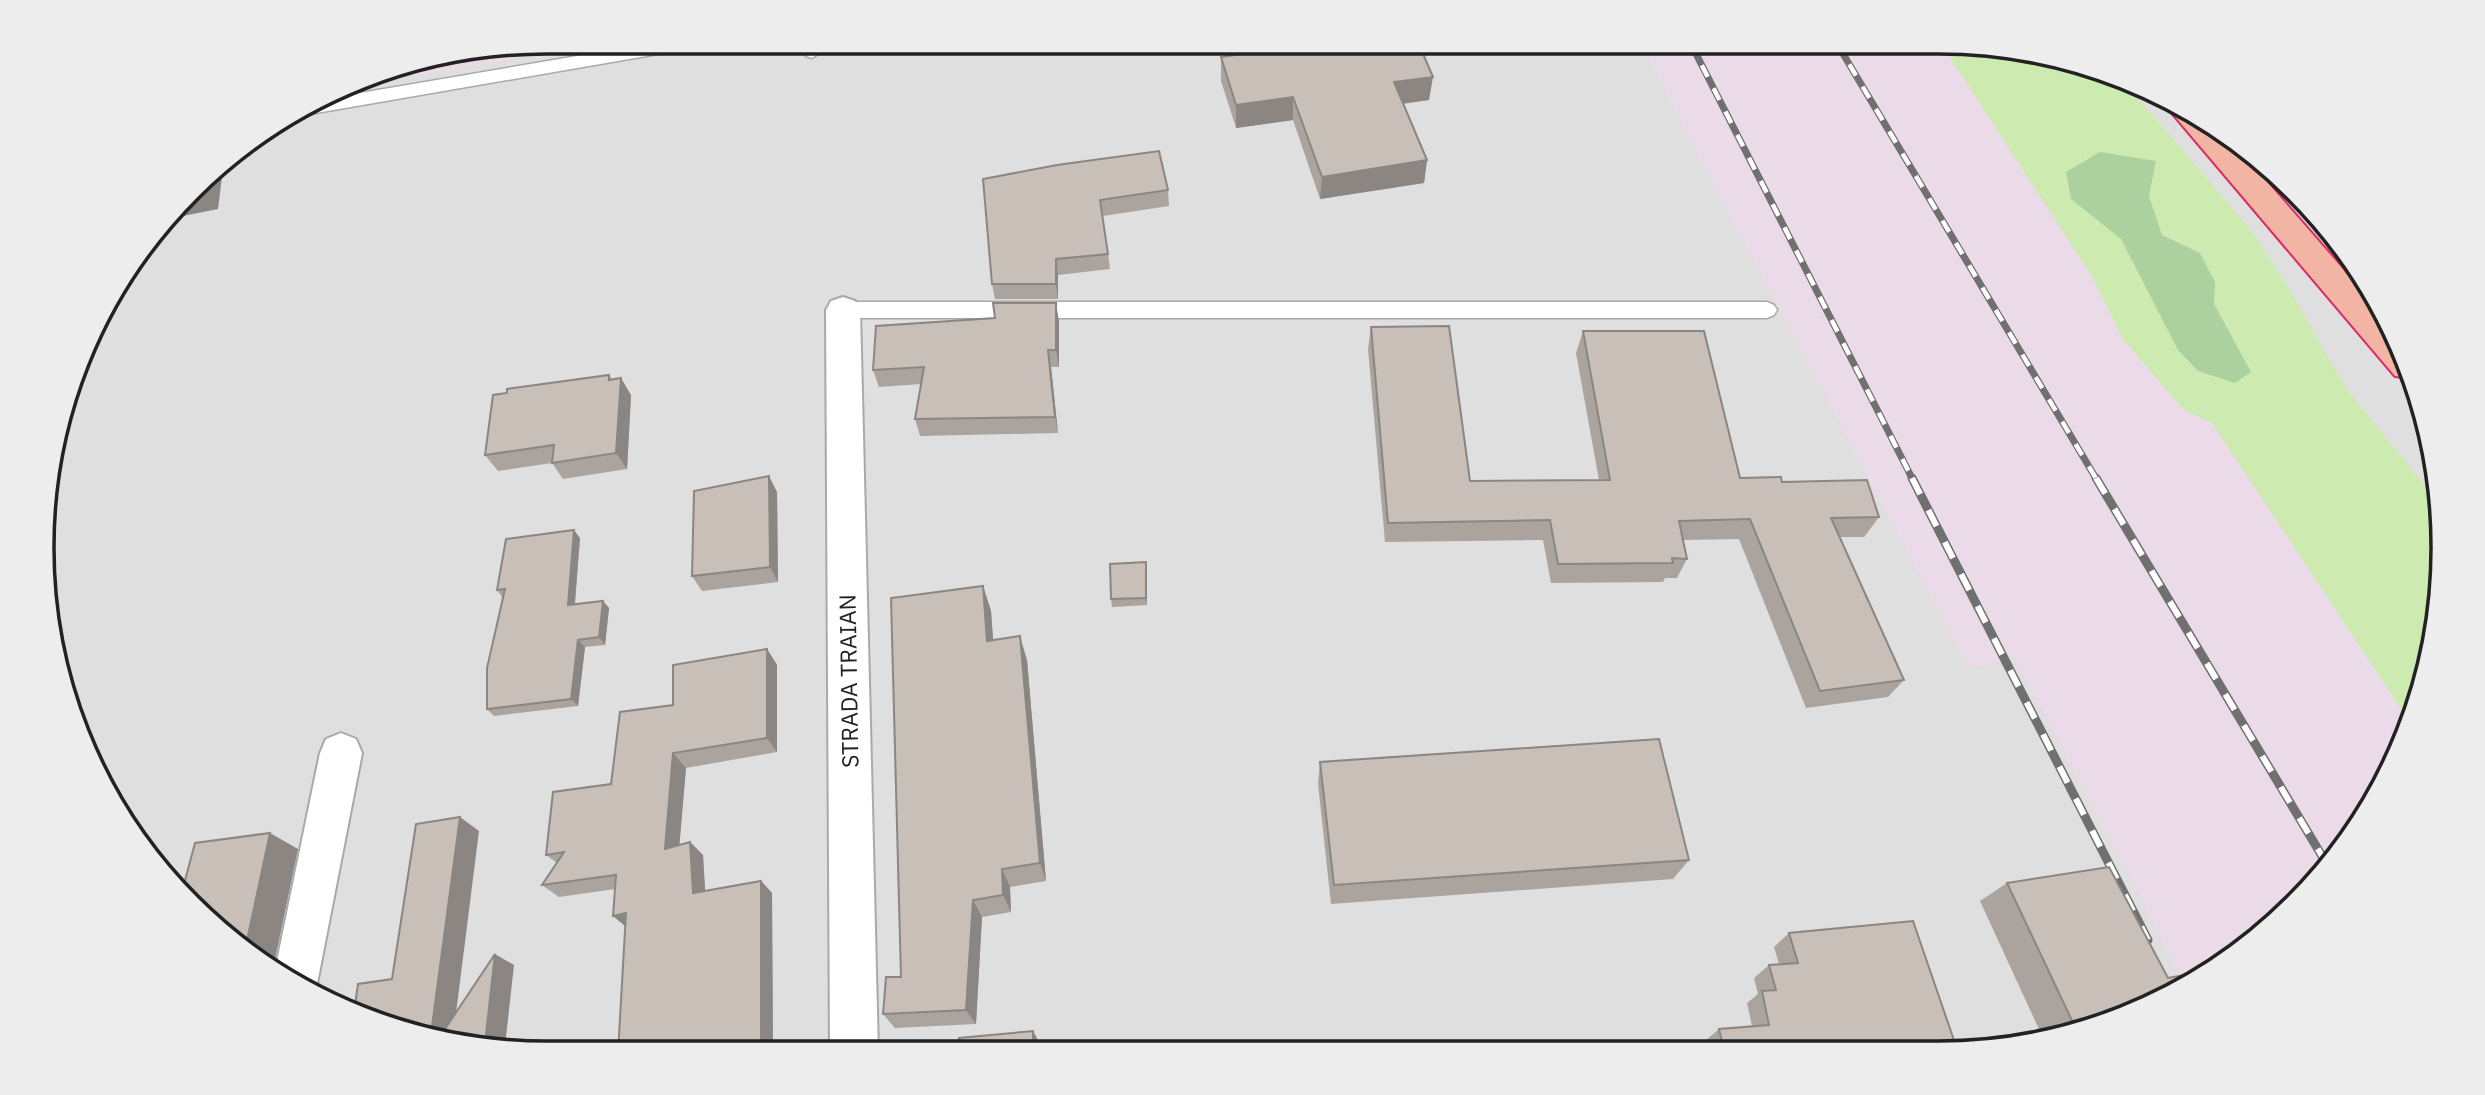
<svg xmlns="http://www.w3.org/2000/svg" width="2485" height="1095" font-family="'IBM Plex Sans',sans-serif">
  <rect width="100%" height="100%" fill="#f2efe9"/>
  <path fill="#e0dfdf" d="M548,42H1938L2100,69L2191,110L2271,168L2339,240L2391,324L2426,417L2442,515L2439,614L2416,710L2339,855L2246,948L2131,1014L2004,1049L548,1053L385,1026L295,985L214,928L110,800L69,710L46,614L52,449L110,295L214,167L295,110L385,69Z"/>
  <path fill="#ebdbe8" d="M548,42H612L346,87L385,69Z
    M1642,42H1938L2055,61L2439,614L2416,710L2339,855L2246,948L2185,983L2015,658L1969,668L1692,143Z"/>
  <path fill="#cdebb0" d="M1940,42L2100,69L2121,78L2250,229L2288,287L2345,387L2441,506L2439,614L2416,710L2410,722L2212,423L2183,409L2122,338L2093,278Z"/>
  <path fill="#add19e" d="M2100,152L2156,161L2149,196L2162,235L2200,253L2215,282L2214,304L2251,372L2235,383L2198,371L2178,350L2121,239L2071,199L2066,172Z"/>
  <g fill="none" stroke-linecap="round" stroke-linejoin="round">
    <defs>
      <path id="service" d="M659,42H702L693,48L293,117L287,115L313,101Z
        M799,42H817L821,52L812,58L806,56Z
        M843,302H1767L1774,305L1777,310L1774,315L1767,318H843L836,315L833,310L836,305Z"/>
      <path id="minor" d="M843,297L855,301L860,310L878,1052H830L826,310L831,301Z
        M341,733L356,739L362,753L315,994L295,985L275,971L320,753L326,739Z"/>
      <path id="trunk" d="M2171,101L2191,110L2226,135L2390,323L2411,378L2395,376L2172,113L2168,106Z"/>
    </defs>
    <use href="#service" stroke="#a9a9a9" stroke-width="3"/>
    <use href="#minor" stroke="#a9a9a9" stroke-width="4"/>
    <use href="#trunk" stroke="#dc2a67" stroke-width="4"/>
    <use href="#service" fill="#fff" fill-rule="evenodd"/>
    <use href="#minor" fill="#fff" fill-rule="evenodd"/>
    <use href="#trunk" fill="#f2b4a3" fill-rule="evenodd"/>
    <defs>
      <path id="rail-far1" d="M1690,42L1913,480
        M1836,42L2097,480"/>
      <path id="rail" d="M1912,478L2148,940
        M2096,478L2328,866"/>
    </defs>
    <use href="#rail-far1" stroke="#707070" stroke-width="7"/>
    <use href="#rail" stroke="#707070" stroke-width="9"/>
    <use href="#rail-far1" stroke="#fff" stroke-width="4.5" stroke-dasharray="13" stroke-linecap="butt"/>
    <use href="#rail" stroke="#fff" stroke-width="6" stroke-dasharray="18" stroke-linecap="butt"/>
  </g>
  <path fill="#aba49e" d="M1221,57L1429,100L1403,104L1427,160L1424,183L1320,199L1293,120L1236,128L1221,81Z
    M1057,165L1168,190L1169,206L1103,216L1110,269L1058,275V299H995L992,284Z
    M1059,321V367H1051L1058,433L920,436L915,419L921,384L879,387L873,370Z
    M1371,327L1470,481L1599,480L1576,353L1583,331L1740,478L1782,482L1879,517L1864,537H1840L1904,680L1888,697L1806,708L1739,539L1683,540L1687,559L1677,578H1665L1663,582L1551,583L1543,540L1385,542L1368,349Z
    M609,375L612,379L631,395L627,469L563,479L552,463L498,471L485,455Z
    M777,492L778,582L702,591L692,576Z
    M580,538L575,604L603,601L609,608L605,645L585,647L578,706L494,716L487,709L503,598L497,590Z
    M1147,570V605L1112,607L1111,599Z
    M983,586L991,611L993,640L1027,660L1046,881L1010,887L1011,912L982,917L976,1024L895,1028L883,1014L901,977Z
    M767,649L777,665V752L686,768L679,845L690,842L703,855L705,891L761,881L772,893L773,1052L618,1053L625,926L613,916L615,889L559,897L542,885L557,863L546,855L611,784L673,705Z
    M1320,762L1689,860L1673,879L1331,904L1318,784Z
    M2007,883L2168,978L2131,1014L2043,1038L1980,901Z
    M1789,933L1957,1049L1708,1050L1705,1041L1719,1029L1752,1026L1747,1003L1758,994L1754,978L1769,965L1779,964L1774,947Z"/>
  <path fill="#8b8681" d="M1433,77L1429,100L1391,105L1394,82Z
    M1293,97V120L1236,128V105Z
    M224,160L218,209L173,218L215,167Z
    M1427,160L1424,183L1320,199L1322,177Z
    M1056,259L1058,275V299L1056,284Z
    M1056,303L1059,321V367L1056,350Z
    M1048,350L1051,367L1058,433L1055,417Z
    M621,378L631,395L627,469L616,453Z
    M769,476L777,492L778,582L770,567Z
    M574,530L580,538L574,613L568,605Z
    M1146,562L1147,570V605L1146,598Z
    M983,586L991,611L995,664L987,641Z
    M603,601L609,608L605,645L599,637Z
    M1020,636L1027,660L1046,881L1040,863Z
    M578,640L585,647L578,706L571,699Z
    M767,649L777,665V752L767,738Z
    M673,753L686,768L678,862L665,849Z
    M460,817L479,831L453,1037L431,1034Z
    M270,833L298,849L273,969L245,950Z
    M690,842L703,855L706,905L693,893Z
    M1002,869L1010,887L1011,912L1003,895Z
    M761,881L772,893L773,1052H770L761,1045Z
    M973,900L982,917L976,1024L966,1010Z
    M626,913L628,928L613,916Z
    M495,954L514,965L505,1046L485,1043Z
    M1033,1031L1037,1038V1052L1033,1047Z"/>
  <path fill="#c7bfb8" stroke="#8b8681" stroke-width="2" d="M1328,42H1418L1433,77L1394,82L1427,160L1322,177L1293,97L1236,105L1221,57Z
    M1159,151L1168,190L1100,200L1108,254L1056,259V284H992L983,179L1057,165Z
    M993,303H1056V350H1048L1055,417L915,419L924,367L873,370L876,326L995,318Z
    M1449,326L1470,481L1610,480L1583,331H1704L1740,478L1781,477L1782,482L1867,480L1879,517L1831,518L1904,680L1820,691L1750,519L1679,521L1687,559L1672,558L1673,563L1558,564L1550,520L1388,523L1371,327Z
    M609,375V380L621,378L616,453L552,463L554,445L485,455L493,395L507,393V389Z
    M769,476L770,567L692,576L694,491Z
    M574,530L568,605L603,601L599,637L578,640L571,699L487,709V668L505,589L497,590L506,539Z
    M1146,562V598L1111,599L1110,564Z
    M983,586L987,641L1020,636L1040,863L1002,869L1003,895L973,900L966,1010L883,1014L886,977H901L891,598Z
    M767,649V738L673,753L665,849L690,842L693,893L761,881V1045L720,1052L618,1053L626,913L613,916L616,875L542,885L564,852L546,855L553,792L611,784L620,712L673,705V665Z
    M1659,739L1689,860L1334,885L1320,762Z
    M460,817L431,1034L385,1026L354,1012L358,984L392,979L416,824Z
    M270,833L245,950L215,928L182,888H183L195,843Z
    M2109,867L2168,978L2195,973L2197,976L2131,1014L2076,1029L2007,883Z
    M1913,921L1957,1049H1724L1719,1029L1769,1025L1762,991L1776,990L1769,965L1798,963L1789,933Z
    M495,954L485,1043L441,1035Z
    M1033,1031V1047L1073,1044V1051L959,1052V1038Z"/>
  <g text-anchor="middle" stroke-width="6" stroke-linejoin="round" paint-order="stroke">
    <g font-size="23" fill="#222" stroke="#fff">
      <text transform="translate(849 681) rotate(-91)" y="8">STRADA TRAIAN</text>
    </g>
  </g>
  <path d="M0 0H2485V1095H0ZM547 54H1938A493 493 0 0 1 2431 547V548A493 493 0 0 1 1938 1041H547A493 493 0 0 1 54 548V547A493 493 0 0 1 547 54Z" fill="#ededed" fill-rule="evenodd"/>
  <path fill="none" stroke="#222" stroke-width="3.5" d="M547 54H1938A493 493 0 0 1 2431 547V548A493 493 0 0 1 1938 1041H547A493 493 0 0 1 54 548V547A493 493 0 0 1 547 54Z"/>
</svg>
